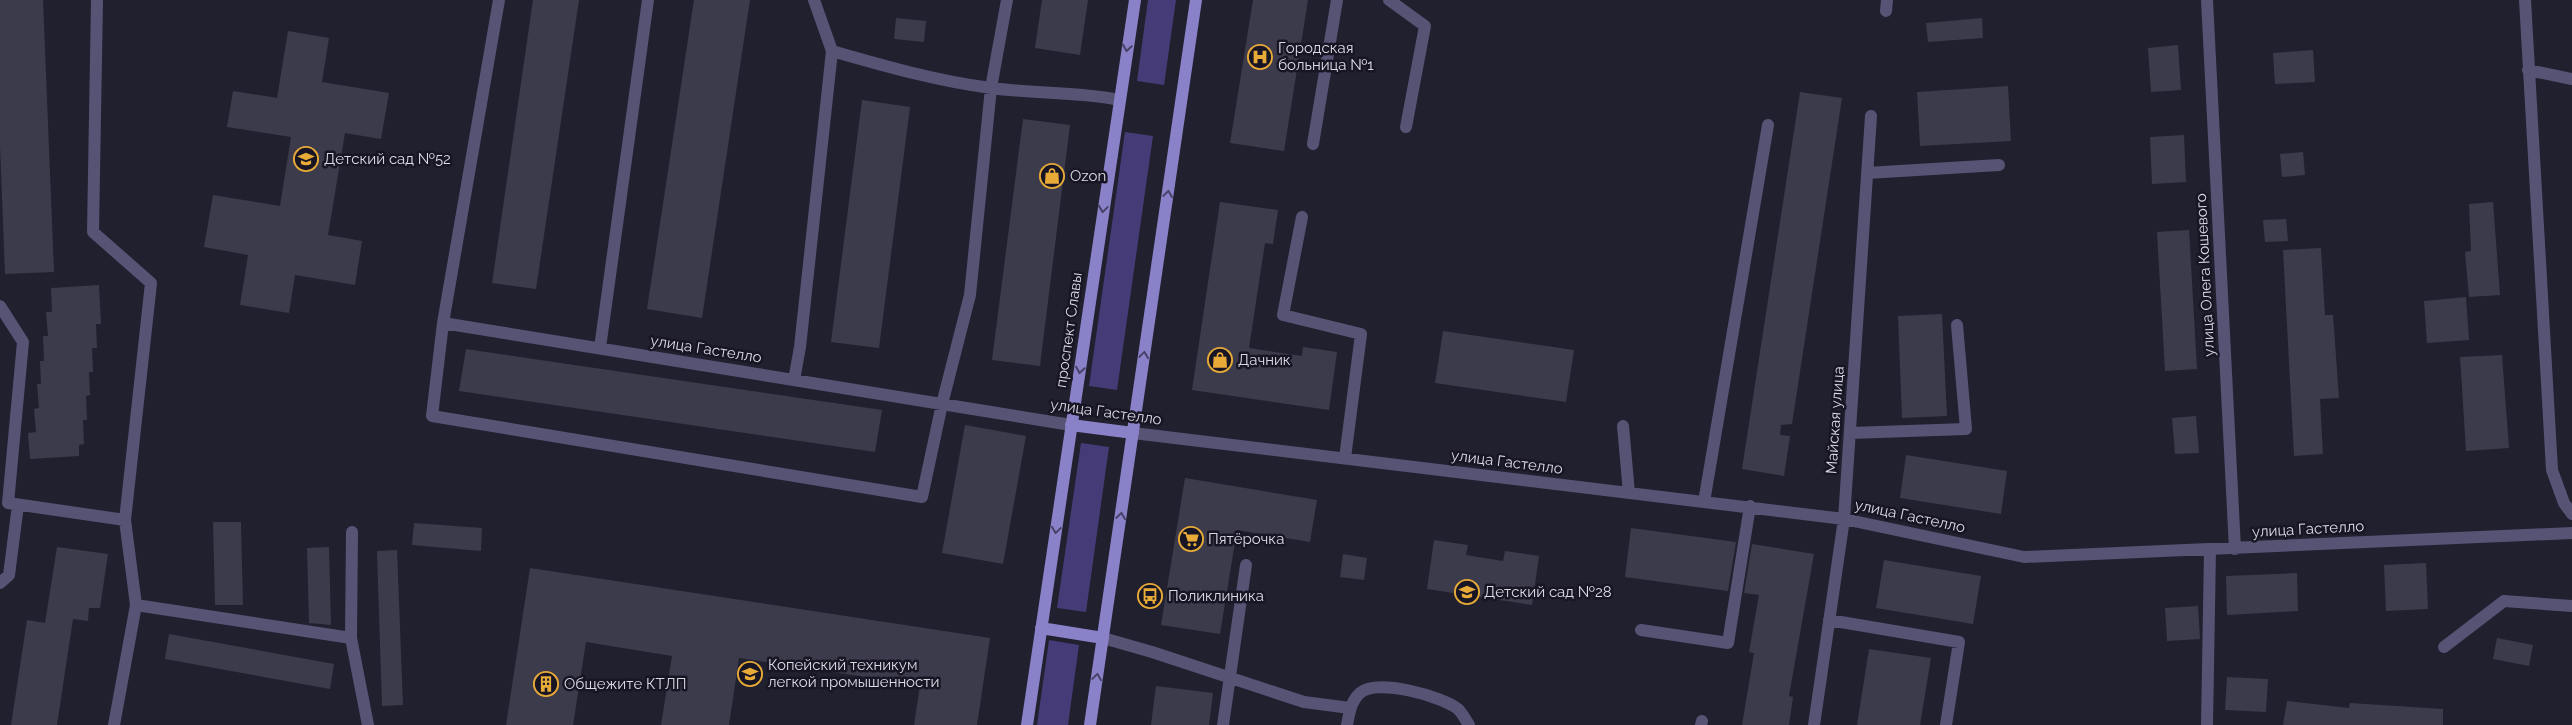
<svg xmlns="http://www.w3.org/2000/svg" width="2572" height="725" font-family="Raleway,sans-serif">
  <rect width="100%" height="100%" fill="#21202f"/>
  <path fill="#453c77" d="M1148,0H1176L1164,85L1137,81Z
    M1125,132L1153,136L1117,390L1089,386Z
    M1081,443L1109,447L1086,612L1057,608Z
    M1049,640L1079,645L1068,725H1037Z"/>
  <path fill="#3c3b4b" d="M0,0H43L54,272L5,274L0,146Z
    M533,0H579L536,289L492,283Z
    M694,0H750L702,318L647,309Z
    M1042,0H1088L1080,55L1035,48Z
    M1253,0H1308L1284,151L1230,143Z
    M896,18L926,21L924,42L894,39Z
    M1982,18L1983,38L1928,42L1926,23Z
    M288,31L329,38L322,82L389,93L381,139L345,133L328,235L362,241L355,285L295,275L289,313L240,305L248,255L204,247L213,195L280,206L291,137L227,127L233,91L277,98Z
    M2178,45L2181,90L2151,92L2148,48Z
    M2313,50L2315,82L2275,84L2273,53Z
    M2008,86L2011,141L1920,146L1917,92Z
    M1800,92L1842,98L1792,424L1781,425L1780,435L1790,436L1784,476L1742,469Z
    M862,100L910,107L879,348L831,342Z
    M1023,119L1070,125L1040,366L992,360Z
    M2184,135L2186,182L2152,184L2150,137Z
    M2303,152L2305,175L2282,177L2280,154Z
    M1220,202L1278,210L1273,244L1265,243L1249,348L1302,356L1303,347L1337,352L1329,410L1192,390Z
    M2493,202L2500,295L2469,297L2465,252L2471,251L2469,204Z
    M2286,219L2288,241L2265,242L2263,220Z
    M2189,230L2197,369L2165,371L2157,232Z
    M2321,248L2325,315H2333L2339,398L2320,399L2323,454L2294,456L2283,250Z
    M99,285L101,324H96L97,348H92L93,372H89L90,395L86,396L87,420H83L84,444L79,445V456L30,459L28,433L36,432L34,409L39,408L37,384H41L40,361H44L43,336H48L46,312H52L51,288Z
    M2466,297L2469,340L2427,343L2424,301Z
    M1942,314L1947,416L1902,418L1898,316Z
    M1443,331L1574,350L1566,402L1435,383Z
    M466,349L882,410L875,452L459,391Z
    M2502,355L2509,448L2466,451L2460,357Z
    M2196,416L2199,453L2175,454L2172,418Z
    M965,425L1026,436L1003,564L942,553Z
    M1906,455L2007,471L2001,514L1900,498Z
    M1185,478L1317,500L1310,542L1237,530L1220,634L1161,625Z
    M213,522H241L243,605H215Z
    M414,523L482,528L481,551L412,545Z
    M1631,528L1736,542L1728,591L1625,577Z
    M1434,540L1468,545L1466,555L1503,561L1505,551L1539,556L1532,605L1427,589Z
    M1752,544L1814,554L1789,696L1793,697L1789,725H1742L1754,653L1749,652L1759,595L1744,593Z
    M57,547L108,554L100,608H89L88,621L73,619L57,725H11L27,620L45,623Z
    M329,547L331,625L309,623L307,548Z
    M397,550L403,705L382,706L377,551Z
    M1343,554L1367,558L1364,580L1340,577Z
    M1884,560L1981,576L1973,624L1876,608Z
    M2426,563L2428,609L2386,611L2384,565Z
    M530,568L990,638L977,725H914L920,685L739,658L729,725H661L672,656L586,642L573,725H506Z
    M2297,573L2298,611L2227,615L2226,576Z
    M2198,606L2200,639L2167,641L2165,608Z
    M169,634L334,664L330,689L165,659Z
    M2497,638L2533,645L2529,666L2493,659Z
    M1869,649L1931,658L1920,725H1857Z
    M2227,677L2268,679L2266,712L2225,710Z
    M1156,686L1213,693L1209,725H1151Z
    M2287,701L2349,708L2350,703L2443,709V725H2283Z"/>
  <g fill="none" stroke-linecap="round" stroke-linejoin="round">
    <path stroke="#565375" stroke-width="12" d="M97,0L93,232L151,283L125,520
      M499,0L443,323L432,416L922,497L942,404L970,295L991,88L1007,0
      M814,0L832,51C884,66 937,81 991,88C1034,94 1077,91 1120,100
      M1389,0L1425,26L1406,127
      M2207,0L2235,549
      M2525,0L2552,470L2564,503L2572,514
      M1886,11L1887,0
      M2528,70L2572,79
      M1313,144L1337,0
      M1867,173L1999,165
      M1302,217L1283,315L1361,334L1345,458
      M0,306L23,342L8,503L125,520L136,605L114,725
      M443,323L1071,425
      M600,348L648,0
      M794,380L800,347L832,51
      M1623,426L1629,493
      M1133,433L1844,519L2024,557L2572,533
      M1850,433L1966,429L1957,325
      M1704,502L1768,125
      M0,583L9,575L18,505
      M136,605L351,638L368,725
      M1829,620L1959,642L1946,725
      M1641,630L1728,643L1750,506
      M351,638L352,532
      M1103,638L1152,652L1304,702L1350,708
      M2444,647L2504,601L2572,606
      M1223,725L1246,565
      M1347,725C1349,714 1351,701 1360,693C1377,678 1441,696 1458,709C1462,713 1466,720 1469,725
      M1701,725L1702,721
      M1814,725L1844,519L1871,116
      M2207,725L2210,550"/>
    <path stroke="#8a82c9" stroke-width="12" d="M1071,425L1133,433
      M1041,628L1103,638
      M1027,725L1135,0
      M1090,725L1196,0"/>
  </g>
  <defs><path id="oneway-chevron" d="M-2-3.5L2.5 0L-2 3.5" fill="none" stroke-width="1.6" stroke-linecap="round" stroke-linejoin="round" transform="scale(1.25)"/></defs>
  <g stroke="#464167">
    <use href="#oneway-chevron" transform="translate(1127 48) rotate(99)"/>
    <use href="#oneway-chevron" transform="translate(1168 194) rotate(-82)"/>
    <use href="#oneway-chevron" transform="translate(1103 209) rotate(98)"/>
    <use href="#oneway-chevron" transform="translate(1144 355) rotate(-82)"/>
    <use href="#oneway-chevron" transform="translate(1080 370) rotate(99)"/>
    <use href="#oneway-chevron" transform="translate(1121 516) rotate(-82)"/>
    <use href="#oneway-chevron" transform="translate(1056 530) rotate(98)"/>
    <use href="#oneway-chevron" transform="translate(1097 677) rotate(-82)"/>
  </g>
  <defs>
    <symbol id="hospital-ring" viewBox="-11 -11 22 22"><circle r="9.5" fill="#181625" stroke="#e9ab38" stroke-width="1.5"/><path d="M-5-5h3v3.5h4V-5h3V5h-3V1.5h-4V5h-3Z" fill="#e9ab38"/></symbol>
    <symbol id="school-ring" viewBox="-11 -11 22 22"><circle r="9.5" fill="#181625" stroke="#e9ab38" stroke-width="1.5"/><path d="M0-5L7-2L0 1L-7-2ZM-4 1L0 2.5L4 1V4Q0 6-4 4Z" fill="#e9ab38"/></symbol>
    <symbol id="shop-ring" viewBox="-11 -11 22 22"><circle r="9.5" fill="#181625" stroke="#e9ab38" stroke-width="1.5"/><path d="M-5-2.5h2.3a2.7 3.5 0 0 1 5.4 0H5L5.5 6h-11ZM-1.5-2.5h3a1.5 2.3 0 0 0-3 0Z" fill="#e9ab38"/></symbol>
    <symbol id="supermarket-ring" viewBox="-11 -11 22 22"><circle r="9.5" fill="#181625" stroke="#e9ab38" stroke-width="1.5"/><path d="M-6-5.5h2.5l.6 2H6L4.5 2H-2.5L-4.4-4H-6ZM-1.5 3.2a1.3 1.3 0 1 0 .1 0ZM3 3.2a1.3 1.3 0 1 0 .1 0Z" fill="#e9ab38"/></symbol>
    <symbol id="bus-ring" viewBox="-11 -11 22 22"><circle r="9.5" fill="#181625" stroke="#e9ab38" stroke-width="1.5"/><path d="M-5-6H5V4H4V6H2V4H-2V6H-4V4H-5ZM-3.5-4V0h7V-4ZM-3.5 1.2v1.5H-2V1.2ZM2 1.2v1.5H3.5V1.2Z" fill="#e9ab38"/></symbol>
    <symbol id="university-ring" viewBox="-11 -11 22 22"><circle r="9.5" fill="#181625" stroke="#e9ab38" stroke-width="1.5"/><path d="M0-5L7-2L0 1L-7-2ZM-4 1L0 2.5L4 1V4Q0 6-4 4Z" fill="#e9ab38"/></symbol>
    <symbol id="building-ring" viewBox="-11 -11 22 22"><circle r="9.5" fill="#181625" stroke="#e9ab38" stroke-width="1.5"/><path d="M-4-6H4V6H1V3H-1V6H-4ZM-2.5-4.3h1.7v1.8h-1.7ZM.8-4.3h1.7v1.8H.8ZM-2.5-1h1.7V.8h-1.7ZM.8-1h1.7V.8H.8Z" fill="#e9ab38"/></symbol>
  </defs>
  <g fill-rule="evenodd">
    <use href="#hospital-ring" x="1246" y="43" width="28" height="28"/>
    <use href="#school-ring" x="292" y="145" width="28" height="28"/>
    <use href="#shop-ring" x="1038" y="162" width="28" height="28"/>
    <use href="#shop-ring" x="1206" y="346" width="28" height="28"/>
    <use href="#supermarket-ring" x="1177" y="525" width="28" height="28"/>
    <use href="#school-ring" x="1453" y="578" width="28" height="28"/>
    <use href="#bus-ring" x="1136" y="582" width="28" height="28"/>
    <use href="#university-ring" x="736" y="660" width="28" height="28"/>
    <use href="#building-ring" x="532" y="670" width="28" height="28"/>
  </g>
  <g text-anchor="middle" stroke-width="5" stroke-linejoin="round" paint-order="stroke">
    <g font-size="15" fill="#dbdbe5" stroke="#181625" text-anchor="start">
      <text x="1278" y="53">Городская<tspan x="1278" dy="17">больница №1</tspan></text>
      <text x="324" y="164">Детский сад №52</text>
      <text x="1070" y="181">Ozon</text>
      <text x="1238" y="365">Дачник</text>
      <text x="1208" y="544">Пятёрочка</text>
      <text x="1484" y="597">Детский сад №28</text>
      <text x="1168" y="601">Поликлиника</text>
      <text x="768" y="670">Копейский техникум<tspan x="768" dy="17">легкой промышенности</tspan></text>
      <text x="564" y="689">Общежите КТЛП</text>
    </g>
    <g font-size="15" fill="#dbdbe5" stroke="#181625">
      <text transform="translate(2205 275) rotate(-93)" y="5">улица Олега Кошевого</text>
      <text transform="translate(1069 330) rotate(-82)" y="5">проспект Славы</text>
      <text transform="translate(706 349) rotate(9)" y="5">улица Гастелло</text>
      <text transform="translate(1106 412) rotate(8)" y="5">улица Гастелло</text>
      <text transform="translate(1835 420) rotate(-86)" y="5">Майская улица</text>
      <text transform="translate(1507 462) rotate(7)" y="5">улица Гастелло</text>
      <text transform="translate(1910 516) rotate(12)" y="5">улица Гастелло</text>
      <text transform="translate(2308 529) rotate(-3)" y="5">улица Гастелло</text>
    </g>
  </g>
</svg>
